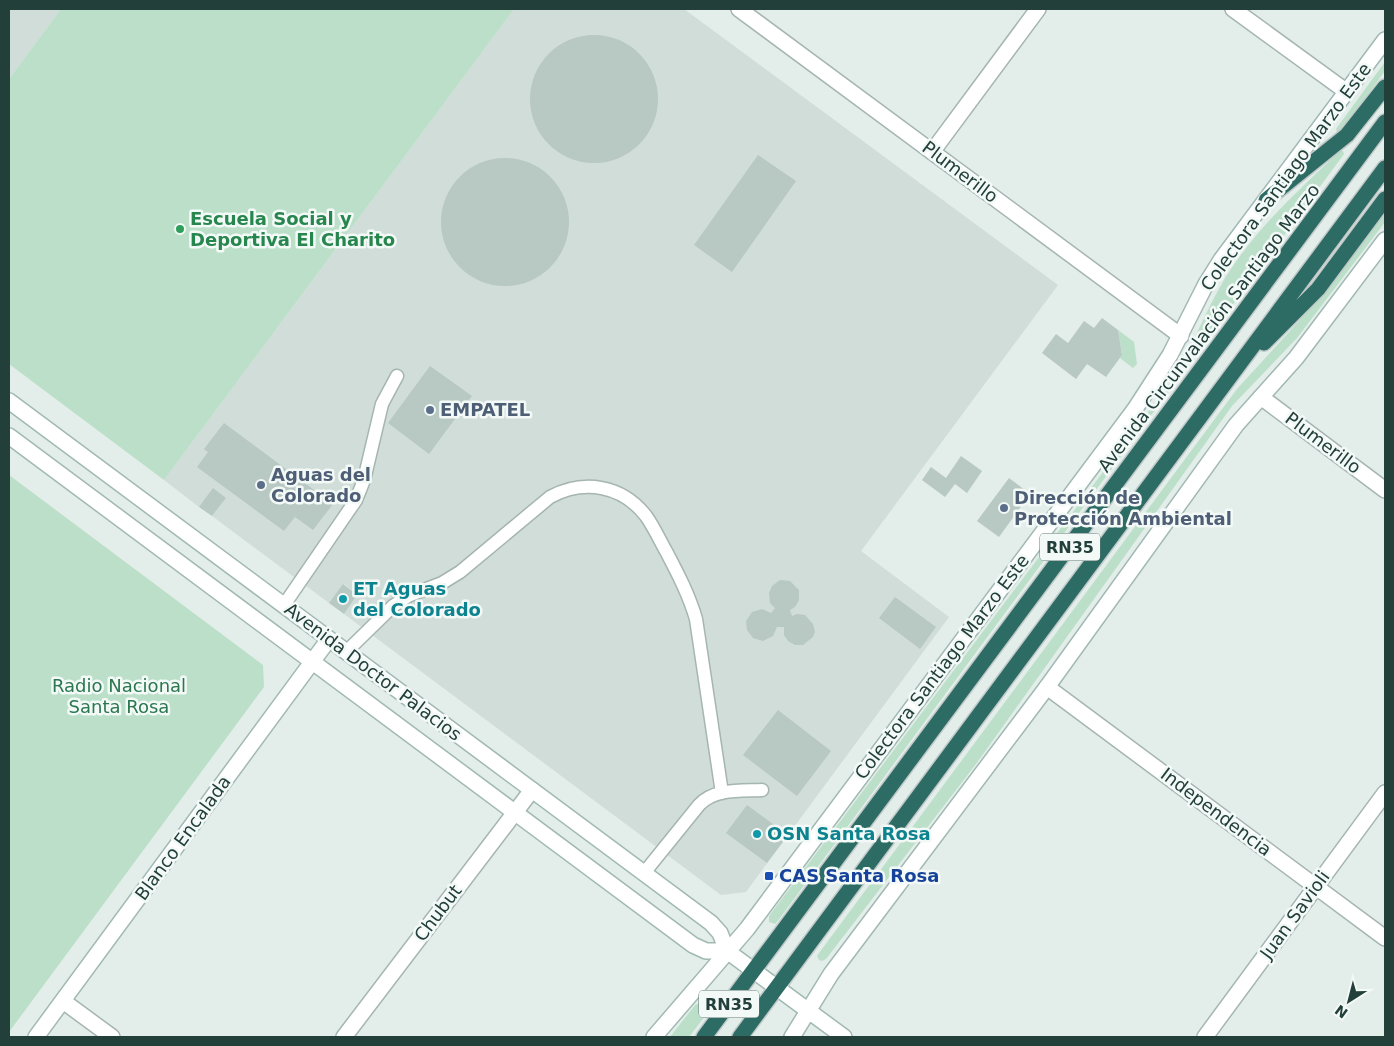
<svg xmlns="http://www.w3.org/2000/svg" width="1394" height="1046" font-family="'DejaVu Sans',sans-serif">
  <rect width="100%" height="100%" fill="#e3ede9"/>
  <path fill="#d1ddd8" d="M9,9H61L9,79Z
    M514,9H684L1058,285L861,551L949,617L746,892L721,895L344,614L357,595L344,584L329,603L212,516L226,498L199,507L164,480Z"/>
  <path fill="#bbdfc8" d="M61,9H514L164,480L9,364V79Z
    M1385,62V71L1340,132H1337L1336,129Z
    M1340,151H1343L1344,154L777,922L775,924L769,922V916L1170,383C1191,350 1205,312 1225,278C1257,227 1297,192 1340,151Z
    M1385,212V222L1297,338L1232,406L976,764L826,959L822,961L819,960L817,956L822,949L1237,389L1320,298Z
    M1118,330L1134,342L1137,364L1133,368L1120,358L1122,354Z
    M9,475L263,665L264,687L9,1032Z
    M702,1002L706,1005L708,1012L689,1037H670L695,1005Z"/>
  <path fill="#b8c8c3" d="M530 99a64 64 0 1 1 128 0a64 64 0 1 1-128 0Z
    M758,155L796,181L732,272L694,245Z
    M441 222a64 64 0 1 1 128 0a64 64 0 1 1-128 0Z
    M1102,318L1118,330L1122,355L1106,377L1087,364L1076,379L1042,353L1056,334L1068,343L1084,321L1094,328Z
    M430,366L472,396L429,454L388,423Z
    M224,423L333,504L313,530L295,517L284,531L197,467L208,452L204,449Z
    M961,456L982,471L967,493L955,484L945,497L922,480L931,467L946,478Z
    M1009,478L1030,494L999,537L977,521Z
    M213,488L226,498L212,516L199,507Z
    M780,580L790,581L799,590V600L795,607L790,610L792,616L797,614L805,615L813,624L815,632L813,637L803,645H795L788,641L784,635V627H777L773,636L763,641L753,638L747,630L746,621L752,612L762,609L771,613L775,608L770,603L769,593L772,586Z
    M343,584L357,595L344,614L329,603Z
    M895,597L936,627L920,649L879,618Z
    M778,710L831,751L797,796L743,755Z
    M747,805L788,835L767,863L726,833Z"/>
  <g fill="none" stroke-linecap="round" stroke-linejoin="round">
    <defs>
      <path id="lane" d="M284,605L356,500L364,480L382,404L397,376
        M346,652L393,606L408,596L442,583L460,572L550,497C584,479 622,485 646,516C654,527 660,541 667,553C678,574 689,595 696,619L722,793
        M644,873L699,805C715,788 741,791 762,790"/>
      <path id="street" d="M739,9L1181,336
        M1233,9L1347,92
        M932,152L1038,9
        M1261,397L1385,490
        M1047,687L1385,938
        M63,1001L112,1037
        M344,1037L532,790
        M1205,1037L1385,793"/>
      <path id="secondary" d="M9,401L711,923L720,933L727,951L844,1037
        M9,436L693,945L706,951H727
        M36,1037L329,639
        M654,1037L747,929L1135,409L1170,355L1206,284L1221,260L1385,40
        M792,1037L831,974L1047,687L1236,425L1296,358L1385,240"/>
      <path id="highway" d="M1266,200L1347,135L1385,87
        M1264,343L1318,289L1385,199
        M704,1037L1385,122
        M740,1037L1385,168"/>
    </defs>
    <use href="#lane" stroke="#a5b5b1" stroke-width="15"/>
    <use href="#street" stroke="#a5b5b1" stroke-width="18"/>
    <use href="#secondary" stroke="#a1b9b3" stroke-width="18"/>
    <use href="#highway" stroke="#c1c9c8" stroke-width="18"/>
    <use href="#lane" stroke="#fff" stroke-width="12"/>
    <use href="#street" stroke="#fff" stroke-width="15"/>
    <use href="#secondary" stroke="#fff" stroke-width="15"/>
    <use href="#highway" stroke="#2d6c64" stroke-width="15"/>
  </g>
  <circle fill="#2e9e5b" stroke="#f3f9f7" stroke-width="2" cx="180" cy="229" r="5"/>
  <g fill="#5c6f8a" stroke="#f3f9f7" stroke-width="2">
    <circle cx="430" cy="410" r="5"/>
    <circle cx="261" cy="485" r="5"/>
    <circle cx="1004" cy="508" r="5"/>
  </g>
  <g fill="#0f9aa8" stroke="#f3f9f7" stroke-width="2">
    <circle cx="343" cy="599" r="5"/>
    <circle cx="757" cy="834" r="5"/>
  </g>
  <rect fill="#1a4fb4" stroke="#f3f9f7" stroke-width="2" x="764" y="871" width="10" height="10" rx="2.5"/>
  <g text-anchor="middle" stroke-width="5" stroke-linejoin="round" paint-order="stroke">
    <g fill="#f3f9f7" stroke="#617773" stroke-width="1">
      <rect x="1040" y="533.5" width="60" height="27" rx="4"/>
      <rect x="699" y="990.5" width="60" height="27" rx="4"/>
    </g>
    <g font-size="16" font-weight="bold" fill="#223f3a">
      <text x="1070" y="553">RN35</text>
      <text x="729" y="1010">RN35</text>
    </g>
    <g font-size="18" fill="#223f3a" stroke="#f3f9f7">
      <text transform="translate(960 172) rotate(37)" y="6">Plumerillo</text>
      <text transform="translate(1286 177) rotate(-54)" y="6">Colectora Santiago Marzo Este</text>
      <text transform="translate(1209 328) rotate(-53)" y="6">Avenida Circunvalación Santiago Marzo</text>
      <text transform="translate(1323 443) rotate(37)" y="6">Plumerillo</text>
      <text transform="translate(942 667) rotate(-53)" y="6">Colectora Santiago Marzo Este</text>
      <text transform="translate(373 672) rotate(37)" y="6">Avenida Doctor Palacios</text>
      <text transform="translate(1216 812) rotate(37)" y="6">Independencia</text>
      <text transform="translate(183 838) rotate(-54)" y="6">Blanco Encalada</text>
      <text transform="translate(438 913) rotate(-53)" y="6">Chubut</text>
      <text transform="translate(1295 915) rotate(-54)" y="6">Juan Savioli</text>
    </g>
    <g font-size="18" font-weight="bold" fill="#27864d" stroke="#f3f9f7" text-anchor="start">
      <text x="190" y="225">Escuela Social y<tspan x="190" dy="21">Deportiva El Charito</tspan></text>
    </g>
    <g font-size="18" font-weight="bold" fill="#4e5e75" stroke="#f3f9f7" text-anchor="start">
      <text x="440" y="416">EMPATEL</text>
      <text x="271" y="481">Aguas del<tspan x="271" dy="21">Colorado</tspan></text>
      <text x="1014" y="504">Dirección de<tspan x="1014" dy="21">Protección Ambiental</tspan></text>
    </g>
    <g font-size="18" font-weight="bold" fill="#0d838f" stroke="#f3f9f7" text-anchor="start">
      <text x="353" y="595">ET Aguas<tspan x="353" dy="21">del Colorado</tspan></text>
      <text x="767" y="840">OSN Santa Rosa</text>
    </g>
    <g font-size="18" fill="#2b774f" stroke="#f3f9f7">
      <text x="119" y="692">Radio Nacional<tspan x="119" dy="21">Santa Rosa</tspan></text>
    </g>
    <g font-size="18" font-weight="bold" fill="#164399" stroke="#f3f9f7" text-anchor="start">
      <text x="779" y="882">CAS Santa Rosa</text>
    </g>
  </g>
  <rect width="1394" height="1046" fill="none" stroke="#223f3a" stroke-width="20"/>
  <g transform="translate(1349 1001) rotate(216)" stroke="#f3f9f7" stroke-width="4" paint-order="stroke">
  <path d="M0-4L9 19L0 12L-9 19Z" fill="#223f3a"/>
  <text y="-8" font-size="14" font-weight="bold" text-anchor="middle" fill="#223f3a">N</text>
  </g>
</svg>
